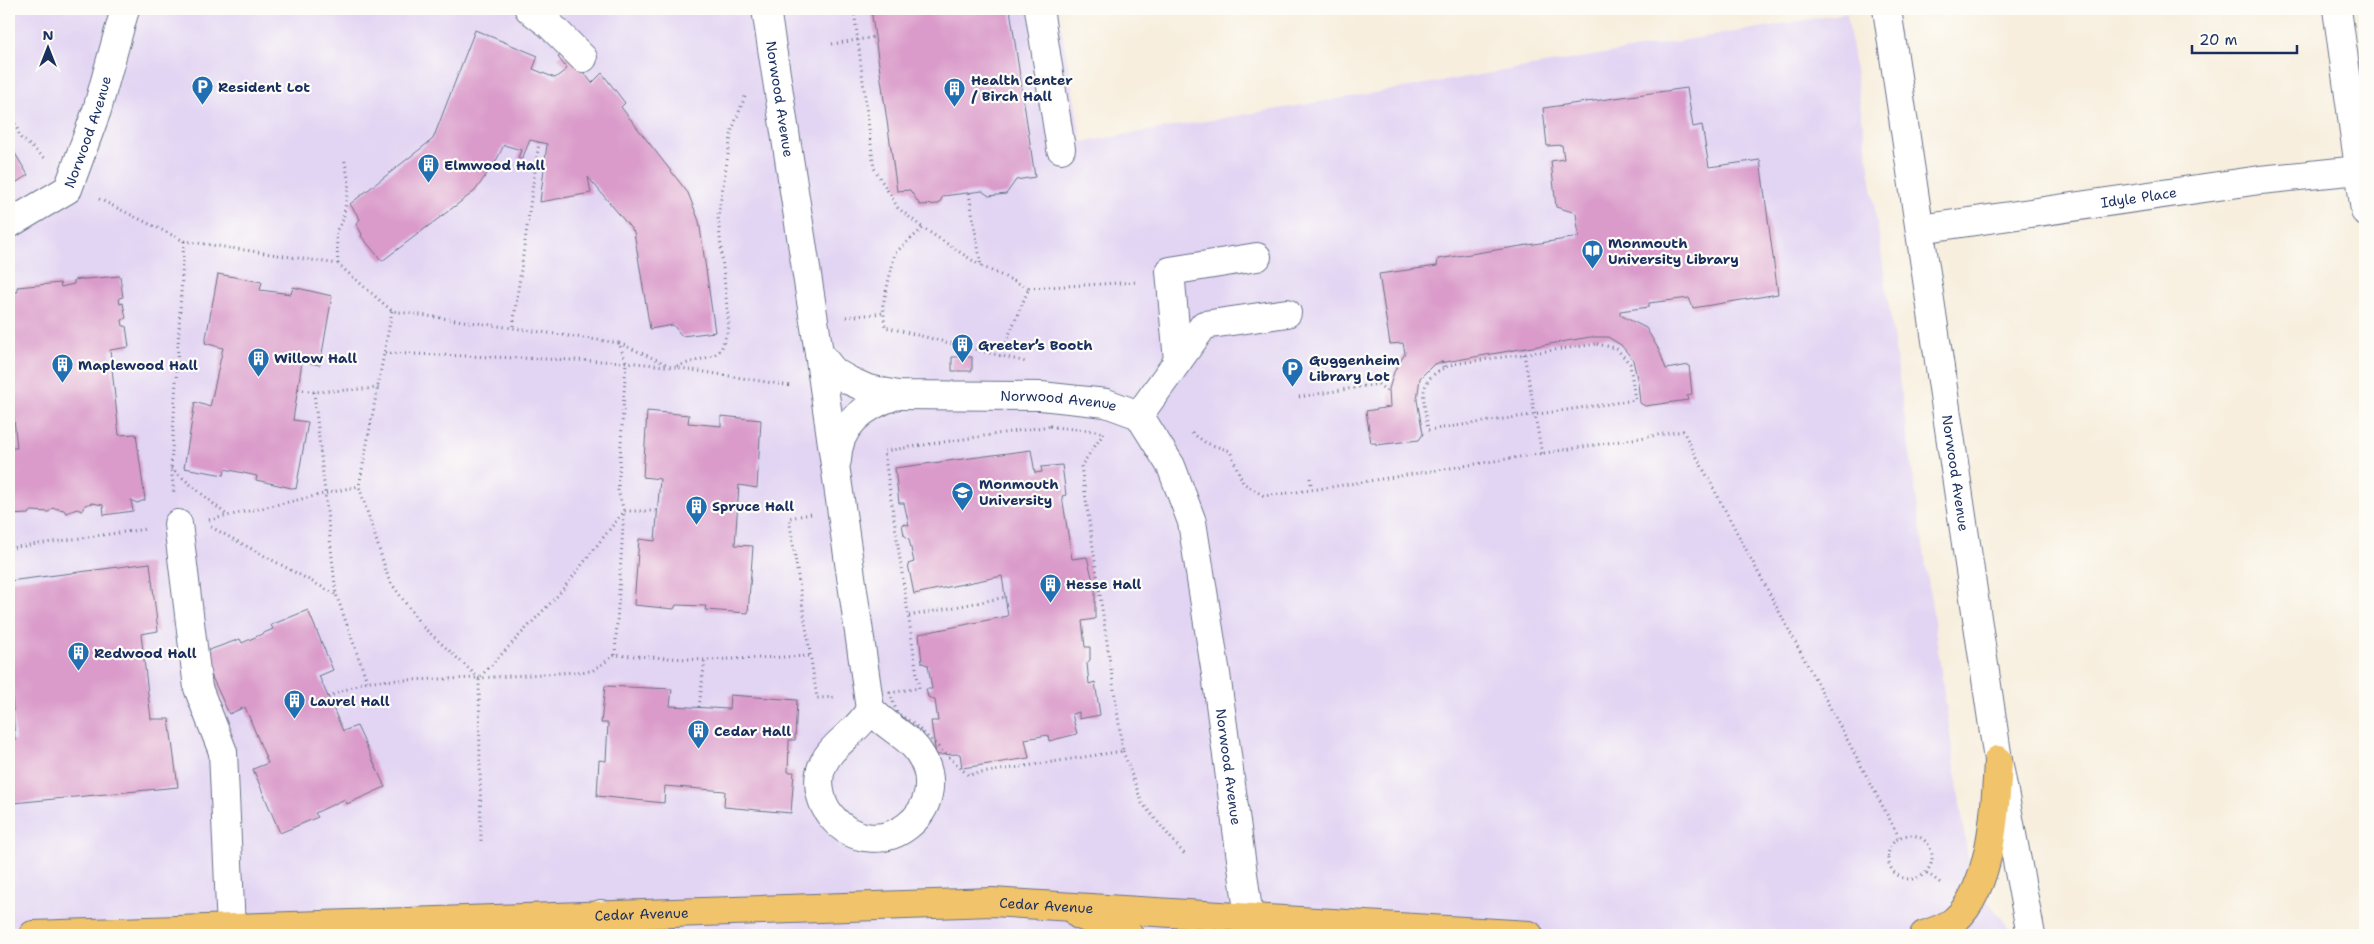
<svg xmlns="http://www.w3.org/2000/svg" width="2374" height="944" font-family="'Shantell Sans',sans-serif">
  <rect width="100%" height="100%" fill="#fdfcf7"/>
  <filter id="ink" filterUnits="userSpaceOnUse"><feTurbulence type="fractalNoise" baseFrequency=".02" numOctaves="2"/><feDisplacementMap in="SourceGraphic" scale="10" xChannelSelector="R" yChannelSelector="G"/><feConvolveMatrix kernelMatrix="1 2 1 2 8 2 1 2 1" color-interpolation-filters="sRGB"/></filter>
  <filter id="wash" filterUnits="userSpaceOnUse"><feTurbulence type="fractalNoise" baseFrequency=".0096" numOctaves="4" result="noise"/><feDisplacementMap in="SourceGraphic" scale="20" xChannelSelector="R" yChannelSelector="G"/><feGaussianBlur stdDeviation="1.12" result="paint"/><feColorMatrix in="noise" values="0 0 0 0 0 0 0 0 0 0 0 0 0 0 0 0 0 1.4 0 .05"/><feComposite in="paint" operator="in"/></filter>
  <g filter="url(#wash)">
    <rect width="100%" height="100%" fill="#f7eedd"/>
    <path fill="#e2d4f3" d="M9,9H1058L1082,142L1847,13L1971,880L2015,935H9Z"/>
    <g id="blocks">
      <path fill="#da9bca" d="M871,9H1010L1035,177L1016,180L1006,194L989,196L982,191L943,196L939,204L920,205L910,190L897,191Z
        M475,30L538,56L533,69L555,78L567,69L558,57L567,51L592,83L602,73L625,103L621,107L688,193L699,221L715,332L682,336L673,325L650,329L634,232L588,177L591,193L540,202L547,144L530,140L522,159L518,158L521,150L504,145L496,161L475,191L382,261L361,236L362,234L356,224L360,219L350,204L433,139Z
        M1687,88L1693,127L1702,125L1709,167L1760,160L1778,294L1693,308L1689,298L1649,303V307L1620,311V315L1646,328L1659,350L1666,369L1689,365L1692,394L1687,396L1688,400L1645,406L1640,403L1638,383L1633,360L1621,345L1608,337H1590L1434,364L1420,378L1417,400L1423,434L1419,440L1376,445V443H1371L1366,411L1390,407L1389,389L1394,372L1405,353L1403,343L1390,344L1379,274L1437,266L1438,259L1579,237L1576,213L1556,207L1551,161L1564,159L1562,145L1547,146L1543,108Z
        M9,150H13L28,175L9,187Z
        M218,274L262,282L260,290L291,294L293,287L332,296L320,365L302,362L293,420L308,422L296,489L256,480L257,476L225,469L224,475L184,468L195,402L210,407L223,348L205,343Z
        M120,276L123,297L119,298L120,304L123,303L126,318L122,320L123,326H126L129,347L110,350L119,435L136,434L145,500L137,503L131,500L133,511L104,515L103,505L92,503L85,505L82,511L77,509L66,513L64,510L53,508L49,512L32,511L28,514L9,515V448H17L9,371V292H18L17,287L60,283L61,287L74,284V280Z
        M952,357H972V371H952Z
        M647,411L689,415L688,423L721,426V416L761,420L757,488L739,485L735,545L753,546L748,613L705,610L706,606L676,605L674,609L634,605L639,539L655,541L660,479L643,477Z
        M1031,450L1035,473L1042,472L1041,467L1062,465L1066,495L1062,496L1072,559L1087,557L1095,589V619L1082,621L1085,647H1090V660L1087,663L1089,684L1095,682L1100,715L1079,719V712L1072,714L1077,734L1049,741L1048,735L1025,739L1029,758L962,768L960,754L936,755L931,721H938L935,700L928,697L926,689H932L928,665L922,663L919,634L1008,616L1002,576L914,594L908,564L914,562L909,539L904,535L902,524L909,525L904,503H899L895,468Z
        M150,563L158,631L141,634L151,719H169L178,787L13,803L9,740H15L9,651V581Z
        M308,610L333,670L319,676L343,731L357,726L385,787L347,804L345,799L315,813L318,817L280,833L253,769L268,763L245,707L229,714L201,653L240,639L242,643L273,629L271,625Z
        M605,686L672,689L670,706L729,709L730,695L797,700L795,740H789L788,772H794L791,813L724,807L725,791L665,786L664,803L597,796L599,760L606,761L608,723H601Z"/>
    </g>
  </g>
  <g filter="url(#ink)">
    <use href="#blocks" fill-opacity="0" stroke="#68728a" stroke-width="1"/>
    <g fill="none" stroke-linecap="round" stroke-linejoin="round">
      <defs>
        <g id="minor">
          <path d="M529,9L549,24L583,58"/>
          <path id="s1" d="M766,9L819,353L834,372L850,381L868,389L897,395L1041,396L1106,403L1139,415L1171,466L1192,522L1216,674L1249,918"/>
          <path d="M1039,9L1061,149"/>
          <path id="s2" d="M1887,9L1998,760L2031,935"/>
          <path d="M2337,9L2365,211"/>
          <path id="s3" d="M9,224L68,189L97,110L125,9"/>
          <path id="s4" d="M1920,229L2260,180L2359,170"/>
          <path d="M819,353L870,709"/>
          <path d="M1178,361L1170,271L1257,257"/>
          <path d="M1139,415L1204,325L1287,313"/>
          <path d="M837,460C838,424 866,405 897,395"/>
          <path d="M178,524L198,688L223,752L231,929"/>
          <path d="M870,709C884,725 908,736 918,751C959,809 877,872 831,816C822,805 817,788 820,773C827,744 858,734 870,709Z"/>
          <path d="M601,914L603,935"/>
        </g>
        <g id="major">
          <path d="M1079,915L1129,935"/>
          <path id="s5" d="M33,935L992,902L1529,935"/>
          <path d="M1924,935C1934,931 1948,927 1955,920C1992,888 1996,805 1998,760"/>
        </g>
      </defs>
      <use href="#minor" stroke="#68728a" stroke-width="30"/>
      <use href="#major" stroke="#68728a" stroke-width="30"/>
      <path stroke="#68728a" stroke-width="3" stroke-dasharray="1 4" stroke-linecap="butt" d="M854,10L874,168L898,208L923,228
        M832,44L875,37
        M9,110L21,138L46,159
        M969,193L981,266L1029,288L1000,356
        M99,199L184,241L171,468L174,492
        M184,241L338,264L392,311L619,343L626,362L618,491L624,511L559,594L479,678L481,844
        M338,264L336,231L343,220L349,183L344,157
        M981,266L923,228L895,253L883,305L885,327L1026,362
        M1029,288L1138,282
        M392,311L359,486L389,580L422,626L479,678L592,671L615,655L705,660L810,656
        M846,317L884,313
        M513,326L539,142
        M619,343L666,364
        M1597,344L1616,348L1630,364L1635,400L1428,430C1423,395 1415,379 1453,364Z
        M385,353L626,362L674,367L791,386
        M1524,354L1542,454
        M1442,361L1444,368
        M677,366L713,356L721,350L729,327L718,217L732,130L746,94
        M298,389L314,392L379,388
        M314,392L336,594L367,681
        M1299,397L1378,384L1389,393
        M9,398L12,397
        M1050,426C1068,430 1086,428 1104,433L1081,466L1123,751L968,775L914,724L897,713L890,693L919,688L884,451Z
        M1192,433L1206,443L1230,451L1243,483L1264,496L1312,490L1683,431L1899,837
        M171,468L228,516
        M1310,478L1312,490
        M811,514L789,518L817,698L836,697
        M209,520L359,486
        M211,527L335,594
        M9,548L146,529
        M909,616L1006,597
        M615,655L624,511H657
        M9,692H12
        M328,697L367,681L479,678
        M699,707L705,660
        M1123,751L1142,803L1185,855
        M1888 857a22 22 0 1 1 44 0a22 22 0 1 1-44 0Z
        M1927,873L1942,884"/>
      <use href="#minor" stroke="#fff" stroke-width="28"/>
      <use href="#major" stroke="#f1c36a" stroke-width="28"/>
    </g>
  </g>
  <defs>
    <symbol id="parking-pin" viewBox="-11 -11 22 30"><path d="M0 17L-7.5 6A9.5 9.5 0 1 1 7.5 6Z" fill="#1f6fb2" stroke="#fdfcf7"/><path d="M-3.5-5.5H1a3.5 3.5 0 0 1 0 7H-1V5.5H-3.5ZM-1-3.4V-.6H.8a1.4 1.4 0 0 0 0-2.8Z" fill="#fff"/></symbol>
    <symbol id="building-pin" viewBox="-11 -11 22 30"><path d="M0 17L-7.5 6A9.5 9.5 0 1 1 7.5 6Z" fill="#1f6fb2" stroke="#fdfcf7"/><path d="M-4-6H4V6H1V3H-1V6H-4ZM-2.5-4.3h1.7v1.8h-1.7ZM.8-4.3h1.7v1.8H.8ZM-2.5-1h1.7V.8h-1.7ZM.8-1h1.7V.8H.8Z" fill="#fff"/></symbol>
    <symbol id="library-pin" viewBox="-11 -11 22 30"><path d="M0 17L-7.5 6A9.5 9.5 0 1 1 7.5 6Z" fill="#1f6fb2" stroke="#fdfcf7"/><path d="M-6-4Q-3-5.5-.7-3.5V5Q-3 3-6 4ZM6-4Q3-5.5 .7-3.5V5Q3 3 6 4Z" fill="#fff"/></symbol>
    <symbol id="university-pin" viewBox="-11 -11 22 30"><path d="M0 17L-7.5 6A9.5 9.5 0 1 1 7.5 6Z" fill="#1f6fb2" stroke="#fdfcf7"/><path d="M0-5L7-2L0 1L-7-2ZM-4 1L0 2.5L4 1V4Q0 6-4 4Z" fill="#fff"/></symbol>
  </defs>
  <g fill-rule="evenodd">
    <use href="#parking-pin" x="190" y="74" width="25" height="34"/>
    <use href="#building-pin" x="942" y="76" width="25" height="34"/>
    <use href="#building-pin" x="416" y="152" width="25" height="34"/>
    <use href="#library-pin" x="1580" y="238" width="25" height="34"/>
    <use href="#building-pin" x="950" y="332" width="25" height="34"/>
    <use href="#building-pin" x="246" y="346" width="25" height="34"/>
    <use href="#building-pin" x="50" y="352" width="25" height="34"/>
    <use href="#parking-pin" x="1280" y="356" width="25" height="34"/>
    <use href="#university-pin" x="950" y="480" width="25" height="34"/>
    <use href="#building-pin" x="684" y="494" width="25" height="34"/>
    <use href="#building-pin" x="1038" y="572" width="25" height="34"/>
    <use href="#building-pin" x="66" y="640" width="25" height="34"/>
    <use href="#building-pin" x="282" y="688" width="25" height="34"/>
    <use href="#building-pin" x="686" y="718" width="25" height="34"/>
  </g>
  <g text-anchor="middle" stroke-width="4.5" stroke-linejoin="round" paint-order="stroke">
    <g font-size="14" font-weight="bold" fill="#1b2f5e" stroke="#fdfcf7" text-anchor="start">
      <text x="971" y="85">Health Center<tspan x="971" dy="16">/ Birch Hall</tspan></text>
      <text x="218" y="92">Resident Lot</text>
      <text x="444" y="170">Elmwood Hall</text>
      <text x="1608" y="248">Monmouth<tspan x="1608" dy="16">University Library</tspan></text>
      <text x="978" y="350">Greeter’s Booth</text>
      <text x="274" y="363">Willow Hall</text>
      <text x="1309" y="365">Guggenheim<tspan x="1309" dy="16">Library Lot</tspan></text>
      <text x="78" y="370">Maplewood Hall</text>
      <text x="979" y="489">Monmouth<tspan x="979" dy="16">University</tspan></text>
      <text x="712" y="511">Spruce Hall</text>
      <text x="1066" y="589">Hesse Hall</text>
      <text x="94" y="658">Redwood Hall</text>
      <text x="310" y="706">Laurel Hall</text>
      <text x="714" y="736">Cedar Hall</text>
    </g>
    <g font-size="14" fill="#1b2f5e" stroke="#fdfcf7">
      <text dy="5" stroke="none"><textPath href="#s1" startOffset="91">Norwood Avenue</textPath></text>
      <text dy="5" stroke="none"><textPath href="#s3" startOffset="129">Norwood Avenue</textPath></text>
      <text dy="5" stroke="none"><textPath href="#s4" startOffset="221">Idyle Place</textPath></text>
      <text dy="5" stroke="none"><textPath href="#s1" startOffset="602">Norwood Avenue</textPath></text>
      <text dy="5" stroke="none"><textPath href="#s2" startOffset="469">Norwood Avenue</textPath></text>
      <text dy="5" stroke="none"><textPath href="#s1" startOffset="1052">Norwood Avenue</textPath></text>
      <text dy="5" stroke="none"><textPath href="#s5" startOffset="1014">Cedar Avenue</textPath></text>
      <text dy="5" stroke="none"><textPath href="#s5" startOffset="609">Cedar Avenue</textPath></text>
    </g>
  </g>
  <rect width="2374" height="944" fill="none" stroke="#fdfcf7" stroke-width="30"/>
  <g transform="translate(48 48)" stroke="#fdfcf7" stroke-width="4" paint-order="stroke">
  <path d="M0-4L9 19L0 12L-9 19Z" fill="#1b2f5e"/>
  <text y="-8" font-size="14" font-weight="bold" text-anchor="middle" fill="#1b2f5e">N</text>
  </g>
  <path d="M2192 45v8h105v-8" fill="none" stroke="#1b2f5e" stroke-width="2.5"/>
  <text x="2199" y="45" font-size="15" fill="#1b2f5e" stroke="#fdfcf7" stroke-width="4" paint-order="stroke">20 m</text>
</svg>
